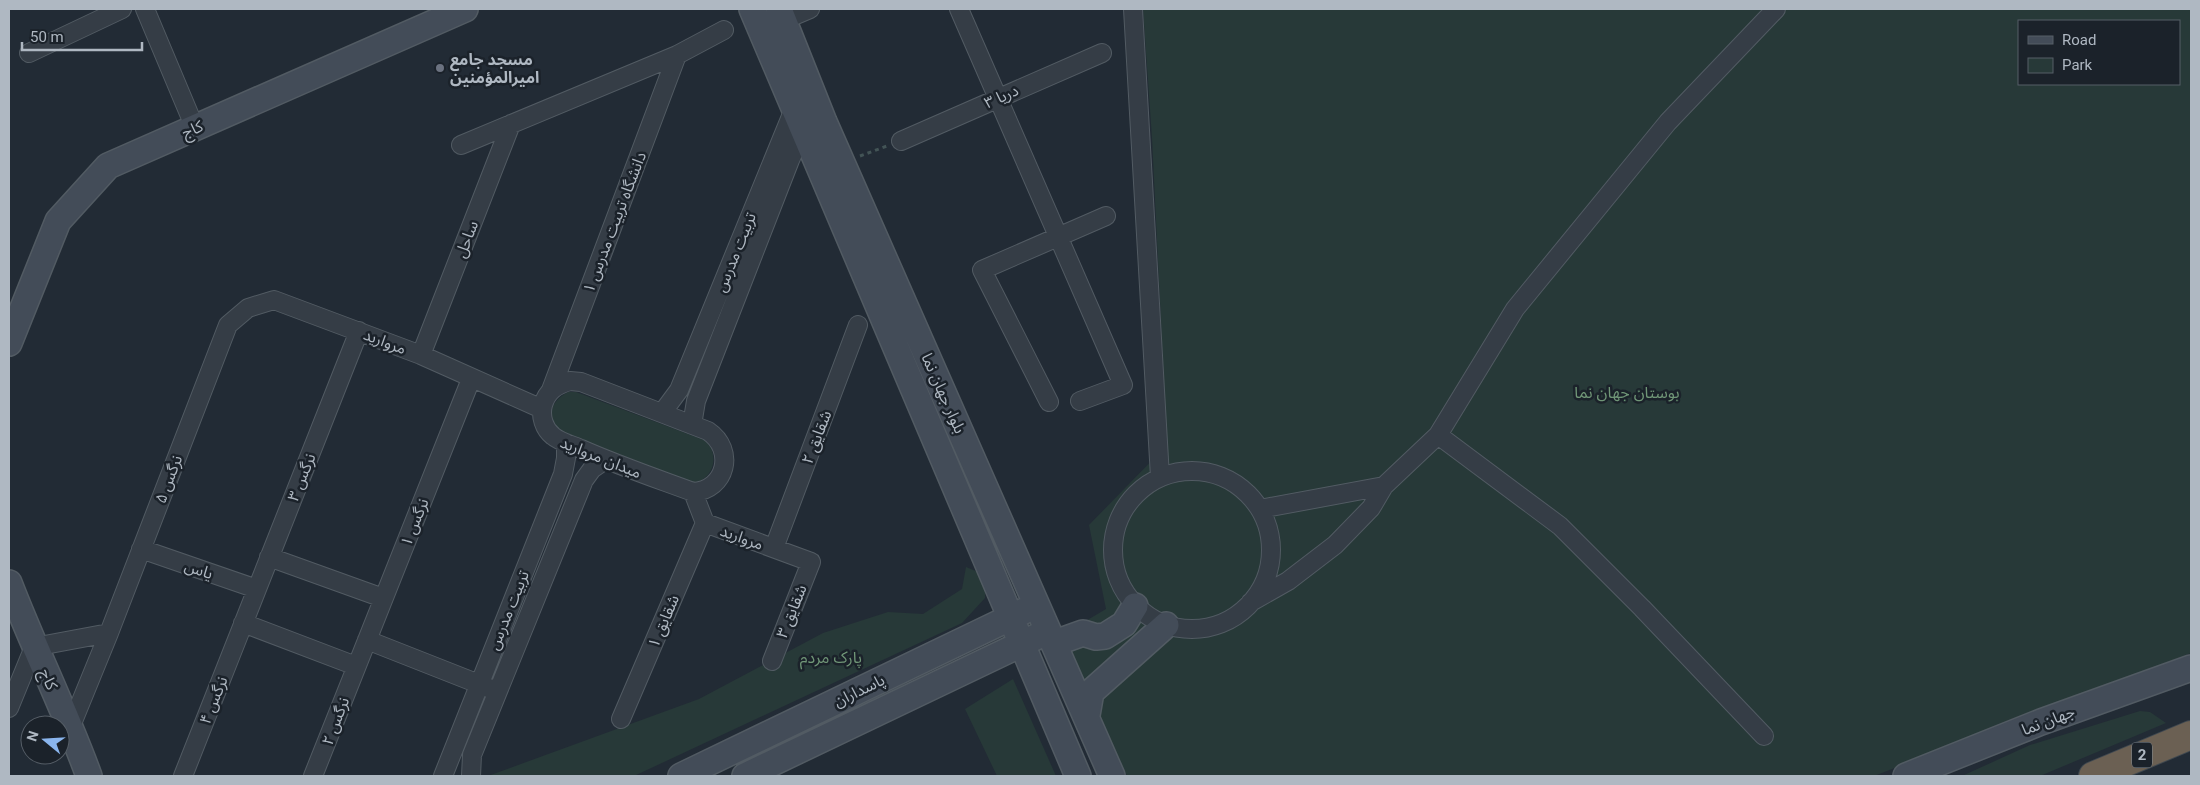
<svg xmlns="http://www.w3.org/2000/svg" width="2200" height="785" font-family="Roboto,'Noto Sans Arabic',sans-serif">
  <rect width="100%" height="100%" fill="#222b35"/>
  <path fill="#273938" fill-rule="evenodd" d="M1143,9H2191V653L1874,776H1127L1062,635L1106,609L1089,525L1167,445L1152,138ZM2019,21H2179V84H2019Z
    M568,392H576L704,440C721,453 714,480 693,483L561,432C546,416 550,402 568,392Z
    M966,567L985,575V598L962,623L634,776H488L699,699L823,633L888,612L923,614L962,589Z
    M1013,679L1056,776H997L965,709Z
    M2140,711L2150,712L2166,723L2040,776H1962L2030,745Z"/>
  <g fill="none" stroke-linecap="round" stroke-linejoin="round">
    <defs>
      <path id="street" d="M145,9L195,128
        M959,9L1123,385L1080,401
        M1133,9L1160,477
        M784,20L810,9
        M29,53L122,9
        M901,141L1102,53
        M461,145L677,55L724,30
        M421,355L511,124
        M570,381L581,382L708,431C736,450 726,490 693,492C655,478 617,465 581,449C572,445 560,442 553,436C544,429 540,416 543,405C547,391 556,385 570,381Z
        M551,390L677,55
        M1049,402L982,270L1106,216
        M662,413L679,390L794,109L799,106
        M692,425L696,401L790,160L803,131L810,128
        M1438,435L1560,526L1642,608L1764,736
        M1113 550a79 79 0 1 1 158 0a79 79 0 1 1-158 0Z
        M693,492L705,523L811,562L772,661
        M1260,509L1384,486
        M774,548L858,325
        M141,549L257,589
        M269,557L383,598
        M1251,602L1288,581L1335,545L1371,508L1384,486L1438,435L1515,309L1668,122L1776,9
        M243,623L356,666
        M109,633L228,325L248,308L274,300L421,355L542,409
        M367,640L489,688
        M9,708L34,647L109,633L71,726
        M621,719L705,523
        M183,776L359,331
        M313,776L471,379
        M443,776L563,474L566,458V443
        M471,776L472,755L584,480L592,469L605,460"/>
      <path id="secondary" d="M752,9L1078,776
        M779,9L824,122L1112,776
        M9,343L58,221L108,166L465,9
        M9,583C34,648 65,710 89,776
        M1055,643L1083,633L1096,637L1105,636L1124,624L1135,606
        M1087,715L1091,692L1166,625
        M681,776L1024,611
        M745,776L1038,636
        M1906,776L2041,722L2191,668"/>
      <path id="highway" d="M2093,776L2191,735"/>
    </defs>
    <use href="#street" stroke="#525b63" stroke-width="20"/>
    <use href="#secondary" stroke="#525b63" stroke-width="28"/>
    <use href="#highway" stroke="#3f4850" stroke-width="30"/>
    <path stroke="#435456" stroke-width="3" stroke-dasharray="4 4" stroke-linecap="butt" d="M860,156L887,146"/>
    <use href="#street" stroke="#353d46" stroke-width="18"/>
    <use href="#secondary" stroke="#434c58" stroke-width="25"/>
    <use href="#highway" stroke="#6b6053" stroke-width="28"/>
  </g>
  <circle fill="#6b7280" stroke="#1b222a" stroke-width="2" cx="440" cy="68" r="5"/>
  <g text-anchor="middle" stroke-width="5" stroke-linejoin="round" paint-order="stroke">
    <rect fill="#1b222a" stroke="#838b94" stroke-width="1" x="2132" y="742.5" width="20" height="25" rx="4"/>
    <g font-size="15" font-weight="bold" fill="#afb8c2">
      <text x="2142" y="760">2</text>
    </g>
    <g font-size="16" font-weight="bold" fill="#afb8c2" stroke="#1b222a" text-anchor="start">
      <text x="450" y="65">مسجد جامع<tspan x="450" dy="18">امیرالمؤمنین</tspan></text>
    </g>
    <g font-size="16" fill="#afb8c2" stroke="#1b222a">
      <text transform="translate(1001 96) rotate(-24)" y="6">دریا ۳</text>
      <text transform="translate(192 129) rotate(-24)" y="6">کاج</text>
      <text transform="translate(614 222) rotate(-69)" y="6">۱ دانشگاه تربیت مدرس</text>
      <text transform="translate(466 239) rotate(-69)" y="6">ساحل</text>
      <text transform="translate(735 252) rotate(-68)" y="6">تربیت مدرس</text>
      <text transform="translate(385 341) rotate(21)" y="6">مروارید</text>
      <text transform="translate(944 393) rotate(66)" y="6">بلوار جهان نما</text>
      <text transform="translate(816 437) rotate(-69)" y="6">شقایق ۲</text>
      <text transform="translate(601 457) rotate(22)" y="6">میدان مروارید</text>
      <text transform="translate(301 477) rotate(-68)" y="6">نرگس ۳</text>
      <text transform="translate(168 479) rotate(-69)" y="6">۵ نرگس</text>
      <text transform="translate(414 522) rotate(-68)" y="6">نرگس ۱</text>
      <text transform="translate(742 537) rotate(20)" y="6">مروارید</text>
      <text transform="translate(199 569) rotate(19)" y="6">یاس</text>
      <text transform="translate(508 610) rotate(-68)" y="6">تربیت مدرس</text>
      <text transform="translate(791 611) rotate(-68)" y="6">شقایق ۳</text>
      <text transform="translate(663 621) rotate(-67)" y="6">شقایق ۱</text>
      <text transform="translate(49 679) rotate(65)" y="6">کاج</text>
      <text transform="translate(859 690) rotate(-26)" y="6">پاسداران</text>
      <text transform="translate(213 700) rotate(-68)" y="6">نرگس ۴</text>
      <text transform="translate(2048 720) rotate(-21)" y="6">جهان نما</text>
      <text transform="translate(335 721) rotate(-69)" y="6">نرگس ۲</text>
    </g>
    <g font-size="16" fill="#709677" stroke="#1b222a">
      <text x="1627" y="398">بوستان جهان نما</text>
      <text x="831" y="663">پارک مردم</text>
    </g>
  </g>
  <rect width="2200" height="785" fill="none" stroke="#afb8c2" stroke-width="20"/>
  <rect x="2018" y="20" width="162" height="65" fill="#1b222a" stroke="#565e67"/>
  <rect x="2028" y="36" width="25" height="8" fill="#434c58" stroke="#565e67"/>
  <text x="2062" y="45" font-size="15" fill="#afb8c2">Road</text>
  <rect x="2028" y="58" width="25" height="15" fill="#273938" stroke="#565e67"/>
  <text x="2062" y="70" font-size="15" fill="#afb8c2">Park</text>
  <g transform="translate(45 740) rotate(288)"><circle r="24" fill="#1b222a" stroke="#565e67"/>
  <path d="M0-4L9 19L0 12L-9 19Z" fill="#8ab5ed"/>
  <text y="-8" font-size="14" font-weight="bold" text-anchor="middle" fill="#afb8c2">N</text>
  </g>
  <path d="M22 42v8h120v-8" fill="none" stroke="#afb8c2" stroke-width="2.5"/>
  <text x="30" y="42" font-size="15" fill="#afb8c2" stroke="#1b222a" stroke-width="4" paint-order="stroke">50 m</text>
</svg>
